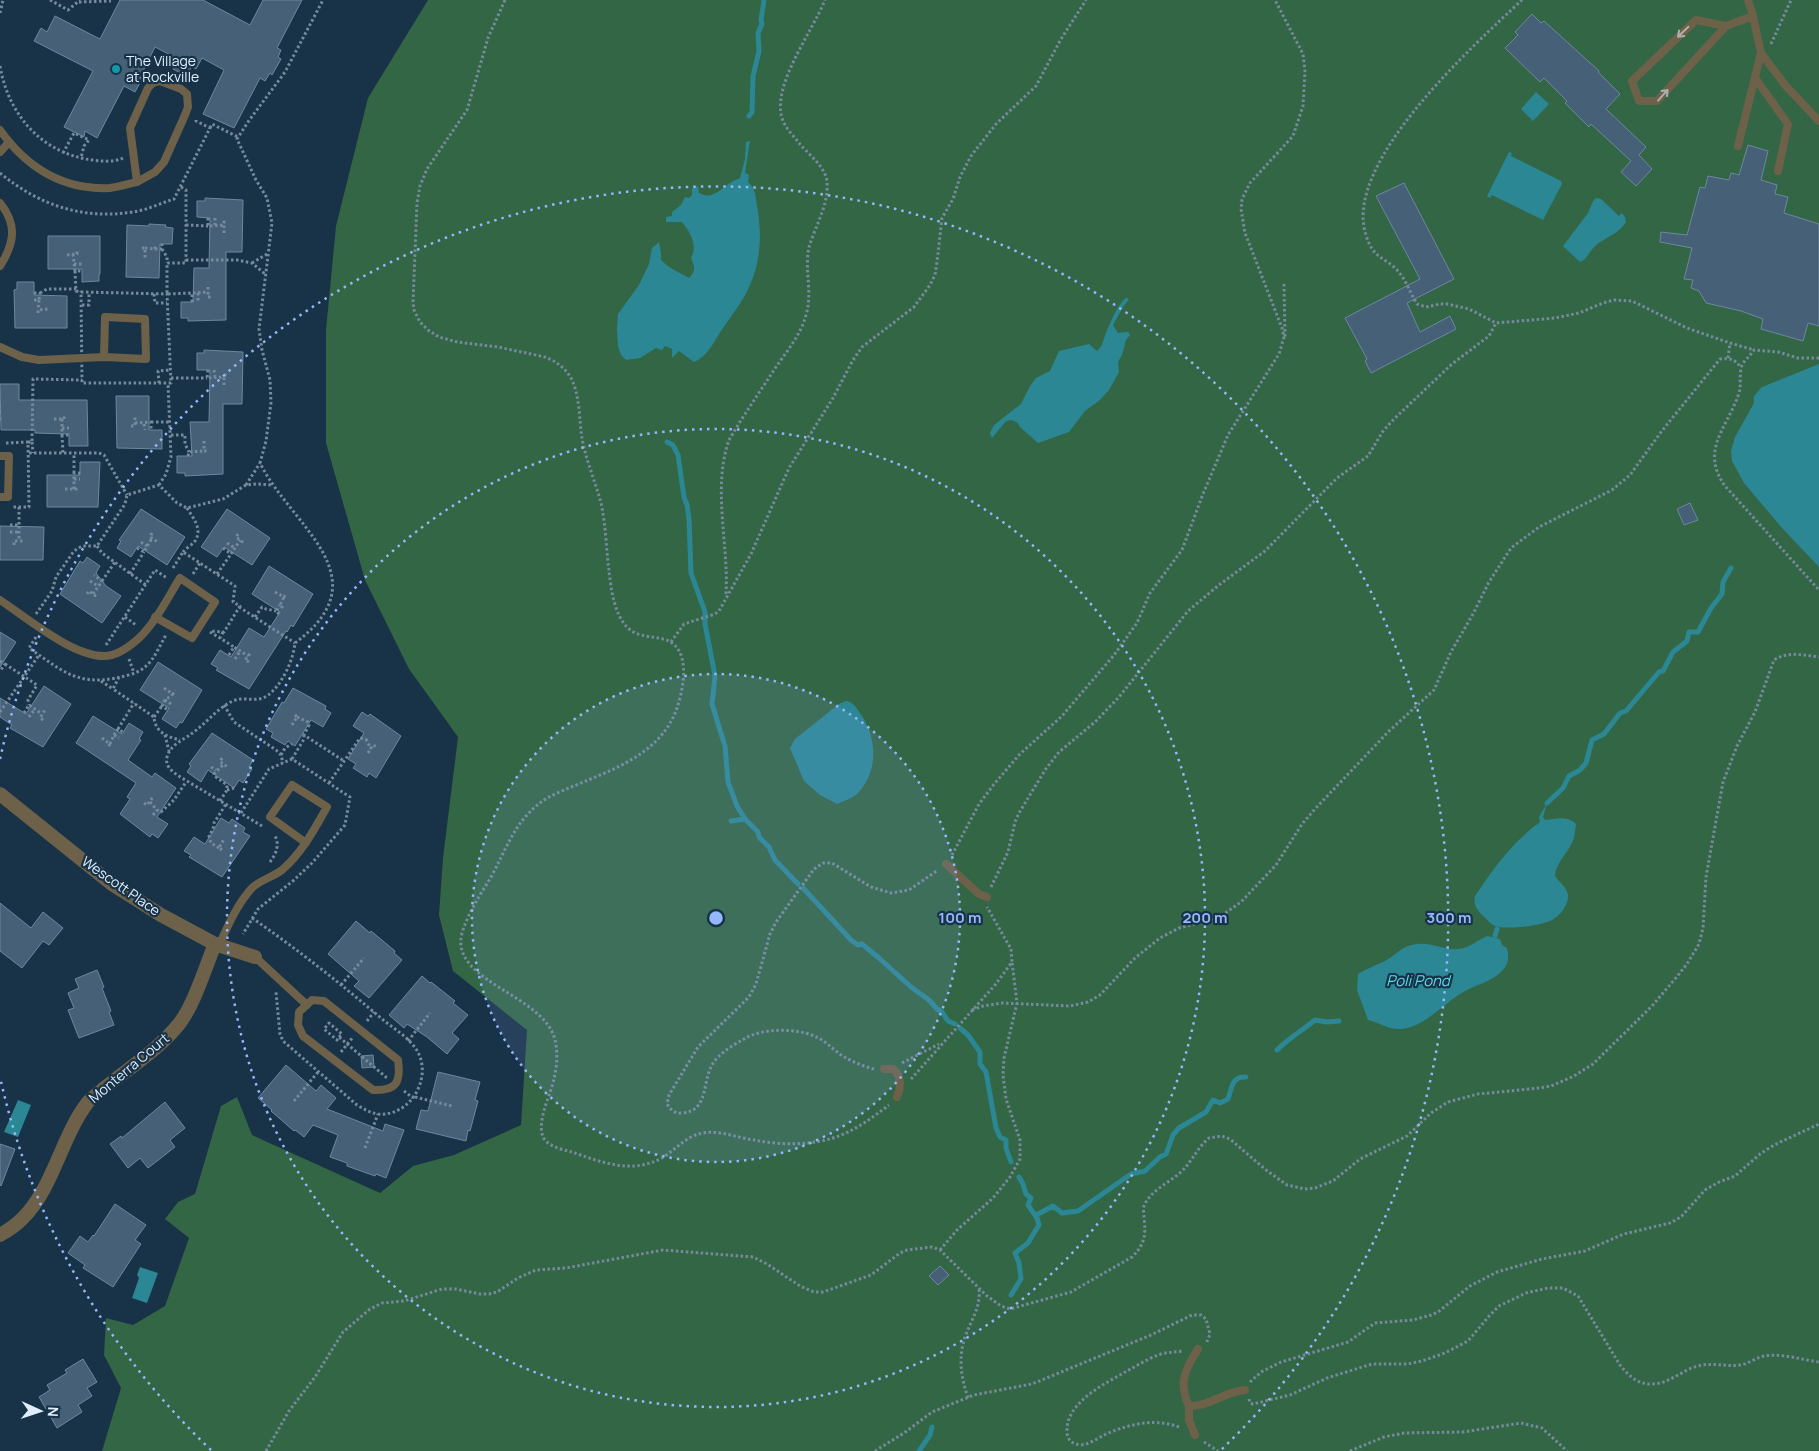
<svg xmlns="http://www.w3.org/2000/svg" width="1819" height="1451" font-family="Manrope,sans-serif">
  <rect width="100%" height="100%" fill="#183247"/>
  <path fill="#326645" d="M428,0H1819V1451H102L121,1388L104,1355L106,1318L133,1325L165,1306L189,1238L165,1219L178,1202L195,1194L221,1106L237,1097L252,1135L380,1193L413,1166L454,1155L521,1125L527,1030L453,971L439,915L443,858L458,737L409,669L365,580L326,443V330L336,226L368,98Z"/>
  <path fill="#2b8794" d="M1536,92L1549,104L1533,121L1521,109Z
    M750,141L745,173L749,175L748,182C755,187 756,198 757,206C762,232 761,261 750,285C743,302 731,316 721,331C714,342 707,357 694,362L679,351L672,358V349L665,346L662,350L656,348L640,358L626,360L621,355L618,346L617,329L618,314L639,285L649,264L652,248L659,242L661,253V260C667,267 680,273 689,278C696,271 695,267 691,258C698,245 690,232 682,222H666V217L672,216V212L681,205L685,197L689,198L692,195V188L698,186L699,193C713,201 722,187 732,182C734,180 737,180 740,178L745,159L746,142Z
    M1509,152L1512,153L1511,156L1561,181L1562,184L1543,220L1492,195L1490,198L1487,196Z
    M1596,198L1601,199L1619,216L1622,213L1625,217L1626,222C1619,234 1606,237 1596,245C1590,250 1587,260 1580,262L1563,246L1588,213L1593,201Z
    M1126,298L1129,299L1123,307L1113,325L1118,333L1128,332L1130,335L1126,340L1122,355L1118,362L1119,372L1109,390L1100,400L1085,411L1069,432L1038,443L1020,427L1018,423L1012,420L1006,421L992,438L990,433L994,425L1021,404L1030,386L1036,378L1050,371L1059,351L1089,344L1097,351C1103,346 1103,340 1106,333C1110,323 1118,304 1126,298Z
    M1819,364V567L1782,528L1744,483L1732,461L1731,451L1735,437L1754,403V396L1762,387Z
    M846,701C853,702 856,707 860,713C877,736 879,771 858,793C853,798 844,801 837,804L820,795L804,781L790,748L795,739L839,704Z
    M1547,803L1543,817L1545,820C1555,819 1568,815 1576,824C1575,831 1575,837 1572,843C1566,855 1556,863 1555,876C1559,882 1567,887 1568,895C1569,904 1560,916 1552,920C1542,926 1505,930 1495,926C1490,924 1487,919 1483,916C1477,909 1473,906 1475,896C1494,868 1512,842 1540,822L1539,817Z
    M1487,936L1500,939L1502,945L1507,948C1509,956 1509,963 1503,970C1493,982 1473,985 1460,994C1441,1006 1424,1027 1401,1029C1388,1030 1379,1022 1368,1020L1357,990L1358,974C1366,969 1374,966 1383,962C1396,956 1400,946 1417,944C1432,942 1445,951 1459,949C1472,947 1477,940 1487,936Z
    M18,1100L31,1105L18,1137L4,1132Z
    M140,1267L158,1273L147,1303L132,1298L139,1278L137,1275Z"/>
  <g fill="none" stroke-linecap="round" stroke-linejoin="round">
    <path stroke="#2b8794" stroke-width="5" d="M749,116L752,112L753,76L759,51L758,33L762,24L761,20L764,0
      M667,442L673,445L678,455L684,497L687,505L689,519L691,573L705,612V624L715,676L712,704L724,743
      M725,746L728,782L737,806L745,819L758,832L759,837L769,847L775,860L798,884
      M1547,803L1563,788L1569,776L1580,770L1586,763L1592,740L1604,734L1620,713L1626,711L1659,672L1663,671L1673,652L1687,641L1689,632H1698L1711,608L1722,594L1723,582L1731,568
      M731,821L745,819
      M803,888L851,940L858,945L862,944L879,958L911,987L929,1000L937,1009L942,1012L948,1021L955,1024
      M1495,936L1497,929
      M960,1028L968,1035L980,1052V1064L986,1072L996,1128L1000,1137L1006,1140V1148L1011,1162
      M1277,1050C1289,1038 1303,1030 1315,1020L1327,1022L1339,1021
      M1036,1217L1038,1214L1053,1206L1062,1213L1078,1211L1131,1174L1145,1171L1160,1157L1166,1154L1173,1135L1179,1128L1206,1112L1213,1100L1220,1103L1228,1099C1232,1087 1232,1076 1246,1077
      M1011,1295L1021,1279L1019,1263L1015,1253L1028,1243L1039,1225L1037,1218L1028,1205L1031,1198L1026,1194L1023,1184L1019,1177
      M919,1451L930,1435L932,1427"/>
  </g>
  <path fill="#456077" stroke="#6c88a1" d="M120,0H203L250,25L263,0H302L277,48L281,50L278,57L281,59L272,75L270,73L265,81L260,78L234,128L203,114L224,70L202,58L196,69L192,66L186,76L173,69L178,59L155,47L140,77L142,79L135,92L124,86L97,138L85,131L84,137L64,127L93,71L34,41L41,28L47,32L55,16L100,39Z
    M1532,14L1541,23L1544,21L1599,71L1598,72L1620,94L1606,109L1646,147L1639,155L1652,169L1636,186L1621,172L1631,161L1591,124L1589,127L1565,103L1567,101L1544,78L1540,82L1505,48L1518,35L1515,32Z
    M1748,145L1768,151L1761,180L1777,185L1775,194L1788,197L1784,213L1819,224V326L1808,323L1803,341L1761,329L1763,319L1741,311L1706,303L1699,291L1691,288L1693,280L1684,279L1692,248L1660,242L1661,232L1687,235L1700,187L1705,188L1708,176L1729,180L1731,173L1739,175Z
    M1404,183L1454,279L1407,303L1420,332L1450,316L1456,329L1371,373L1365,361L1367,359L1345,318L1420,279L1376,196Z
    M205,198L243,200L242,252H226V320L188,321V318H181V302H193L194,268H209L210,218L197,217V201H205Z
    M149,224L166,225L165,227L173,228L172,244H160L159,278L126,277L127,225L149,226Z
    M48,236H100V274H99V281L82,282V269H48Z
    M17,282H34V295L67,296V328H15L14,290L17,289Z
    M204,350L243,352L242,404H223V474L185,476V473H177V456H192L190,422H209L210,370H197V353H204Z
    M0,384H19V400H87L88,446H69V434L35,433V430H1Z
    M116,396H149V430H162V449L117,448Z
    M80,462H100L98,507H47V475H80Z
    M1690,503L1698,520L1684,525L1677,509Z
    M141,509L185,537L167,565L138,546L131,557L117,548L121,541L119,540Z
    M227,509L270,538L252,565L224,547L217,557L201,547Z
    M0,526L44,527L43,560H0Z
    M87,557L100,566L96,573L106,586L121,596L102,623L60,594L80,561L83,563Z
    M269,566L313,594L293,627L291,625L287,632L286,631L249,689L216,670L218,668L211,664L220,650L231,657L249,628L264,637L280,612L252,594Z
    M0,632L16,642L0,667Z
    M158,662L202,690L182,723L180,722L176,728L162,719L169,708L140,690Z
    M44,686L71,704L43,747L10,728L12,725L0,717V698L26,714Z
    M293,688L326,706L325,709L331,713L323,727L311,720L295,746L288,741L285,745L271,737L273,733L266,729L282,702L284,703Z
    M362,712L368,716L370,714L401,736L376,778L369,773L367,777L353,768L356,764L348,759L364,733L353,726Z
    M93,716L122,734L129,723L143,732L139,739L141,740L128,760L152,777L155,773L176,788L157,817L168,824L158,838L152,834L150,837L120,814L130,799L127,797L136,783L76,743Z
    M212,733L253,760L249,767L252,769L243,783L239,780L234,788L208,770L201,782L187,772L191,766L189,764Z
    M221,818L229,823L232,819L245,828L243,832L250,836L222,877L189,857L191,855L184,851L194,837L205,844Z
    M0,903L31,928L43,912L63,928L49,945L43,941L22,968L0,951Z
    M356,921L370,933L371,931L395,951L394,953L402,960L369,998L354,986L359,981L328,954Z
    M97,970L104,987L102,988L111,1011L109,1012L114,1025L79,1038L68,1010L74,1008L68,993L79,988L75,979Z
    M422,976L430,983L431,982L455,1001L453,1003L468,1015L452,1033L459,1039L447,1054L427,1037L407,1024L404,1028L389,1015Z
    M373,1055L374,1067L362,1068L361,1056Z
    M286,1065L316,1091L321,1085L336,1098L327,1109L383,1131L385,1124L404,1130L386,1178L376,1174L375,1176L347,1166V1163L330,1157L338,1135L313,1125L304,1137L295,1130L294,1131L271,1111L272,1110L258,1098Z
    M438,1072L480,1082L475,1100L478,1101L470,1131L468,1130L466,1141L416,1129L421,1110L428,1111Z
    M165,1102L185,1128L170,1140L175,1147L148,1168L140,1158L128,1168L110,1144L121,1136L122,1138Z
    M0,1144L15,1149L1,1186L0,1185Z
    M115,1204L146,1225L135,1240L141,1244L113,1287L83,1268L85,1265L68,1253L80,1236L88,1242L93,1235L94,1236Z
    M940,1266L949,1275L938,1285L929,1276Z
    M83,1359L97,1382L87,1388L92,1396L78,1405L82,1412L57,1428L39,1397L50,1390L47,1385L67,1373L65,1370Z"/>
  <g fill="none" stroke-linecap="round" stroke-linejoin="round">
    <path stroke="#758a9c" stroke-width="3" stroke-dasharray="2.5 2.5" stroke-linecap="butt" d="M50,0L68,10L80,0
      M505,0L488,38L467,110L427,169L420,186L417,203L413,302L414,310L420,322L428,330L439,337L457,342L498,347L545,357C556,361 565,368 571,378C580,395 579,419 582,438C586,460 595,481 601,503C606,525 606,549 609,571C611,588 614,615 628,628C637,637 651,636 663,639C692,646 684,687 677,708C658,763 592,775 547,798C515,819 508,846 491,877C480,895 468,913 462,933C449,982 544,994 555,1040C558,1053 557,1066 554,1079C551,1095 532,1129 547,1142C554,1148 564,1150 572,1152C601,1162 630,1174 660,1159C675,1151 685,1136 703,1133C720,1130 738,1138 754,1140C784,1146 822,1146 850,1131C864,1124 877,1114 889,1105
      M1522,0C1474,45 1342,163 1366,235C1373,259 1384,256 1398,271C1406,280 1410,293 1417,304L1426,307L1440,304H1447L1469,309L1496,323L1555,318L1579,313L1603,303L1614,300L1632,301L1687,328L1730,343L1754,350
      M79,2L111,1
      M0,13L3,0
      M1771,44L1791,0
      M0,66C8,112 38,150 86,159C98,161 113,163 123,158
      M210,128L212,124L238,137
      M63,153L74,133L89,140L84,146L81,158
      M0,173C39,205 82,220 133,212C147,210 161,203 174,199L210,128L196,121V120
      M181,187L186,190V263H167V294L192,293
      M208,218V226L224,225
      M215,218V225
      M186,225L208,226
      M224,233V222L228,223
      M142,248H145V258
      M145,248L155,249V244
      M155,249H162V244
      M162,249L167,257V263
      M73,254L75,271H82
      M67,255L77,254V251
      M186,260H237L252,263L265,274
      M252,263L267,254
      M74,264H82
      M75,271L76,291L81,292
      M1284,284L1285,337
      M208,287V297H212
      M81,292L167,294L171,383H82Z
      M34,293H40L39,300
      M40,293L47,289H76
      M198,293V302
      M154,294L155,303H167
      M34,300H39L38,310
      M192,302V293L208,292
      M82,305H89V292
      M38,313V310L48,309
      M1728,358L1730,343
      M1819,358H1798L1778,352L1754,350C1750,357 1742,361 1741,369C1739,378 1742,386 1738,396C1726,429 1700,451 1725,486L1819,590
      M208,370L207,378L224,377
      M214,370L215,377
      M171,378H207
      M159,383L158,371L170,370
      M224,385V375H228
      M0,412H1
      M0,419H1
      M54,419H64V415
      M62,419V435H69
      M151,422H171
      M135,423L151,422V430
      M144,424L145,430
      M131,426H135V415
      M62,428H69
      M62,435L63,453
      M171,435H185V444L189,452
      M204,441V451H208
      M28,442H32L33,379L82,380
      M32,442L33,453
      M6,443L28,442L29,507H13
      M29,453H99L104,455L127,495
      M188,456L189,452L204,451
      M74,473V453
      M74,479H80
      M159,485L166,474L171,457L168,383
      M246,485L260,463
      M65,489H76V492
      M74,489V473H80
      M19,507V525
      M10,525H19V541
      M10,532H19
      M152,533L150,537L158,542
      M238,534L236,537L244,543
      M141,542L147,546
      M227,543L235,548
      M14,545V541H24
      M97,546L102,553L146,585
      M137,548L144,552L152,538
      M223,548L231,554L240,540
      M183,552C186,548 192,545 195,541C203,529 193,518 187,508
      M173,568L183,552L235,586L233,602L240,606L224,632L210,631
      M130,574L144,552
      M193,574L200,563
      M217,574L231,554
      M90,581L98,586
      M102,581L115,562
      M275,592L284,597L286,594
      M87,594L89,591L97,597
      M93,594L102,581L94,575
      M726,594C729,545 712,488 729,440C743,416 759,393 774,370C786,352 801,335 806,315C813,293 804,269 809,247C815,227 829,204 827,182C826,167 808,154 799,143C793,135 785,128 782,118C772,85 812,32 825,0
      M239,607L295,643
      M283,608L280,605L284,597
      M36,614L52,591L56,577L74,551L82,546H97L125,504L127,495L159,485L177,503L187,508L223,499L246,485L257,484L272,485
      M279,614L276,611L280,605
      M125,617L136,625
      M255,617L262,607L266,609L276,611
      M210,632L220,638
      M223,632L220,638L234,647
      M36,637L29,648C60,669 76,686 116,678C125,676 137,674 145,667C154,660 160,645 166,635
      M671,642L684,624L715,614L719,611L751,554L789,468L833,398L853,360L862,347L914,307L930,285L935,275L937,262L942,218L953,199L960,177L971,156L996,124L1036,86L1061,39L1086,0
      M106,645L155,570L167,578
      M229,655L234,647L248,656
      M129,659L134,673
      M235,659L240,651
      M0,661L5,664L0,671
      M249,662L245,660L251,652
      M5,664L37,685L28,700L29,705
      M119,677L113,689L154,717C155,732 167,737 180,740
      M101,681L113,689
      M164,688L173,694L175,690
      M165,700L162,706L168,710
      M171,704L165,700L173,694
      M224,705L234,722L276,750L281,755L283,763
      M0,712L39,655
      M24,713L29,705L42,714
      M29,717L35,709
      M154,717L162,706
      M297,717L308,722L309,725L304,735L344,761
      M43,720L40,718L45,710
      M292,725L297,717L294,714
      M118,729L134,703
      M114,735L118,729L123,732
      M165,735L169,751
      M102,738L110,744L108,747
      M366,739L371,749
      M110,744L114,735L119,738
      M368,753L373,745L377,747
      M281,755L285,748L292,744
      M222,758L220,762L228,767
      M292,759L304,739V735
      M211,767L216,770
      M329,783L360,738L366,739
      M227,790L234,788
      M220,801L227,790V785L216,777L214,774L224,764
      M150,802L157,810L161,812L174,800L186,782
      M144,803L147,805L153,797
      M241,813L269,769L292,759L350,797L345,825L312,863L294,880L258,909L243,934
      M153,815L157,810
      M262,826L177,775C171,770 165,766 167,757C170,745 183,740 191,734C206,724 217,708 233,701C244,696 256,703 267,696C282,685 293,661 295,643C384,577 291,526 260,463L266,441L271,403L270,380L262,350L259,329L272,223L267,198L256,180L237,139L248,122L285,72L323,0
      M219,848L211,843L209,836L213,829L214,823L226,804
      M222,850L219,848L224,839
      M952,855L979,804L995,783L1020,754L1062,716L1114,655L1137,623L1150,593L1182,550L1203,494L1228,435L1279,354L1284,337L1282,328L1245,233L1241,209L1242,199L1250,183L1293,136L1303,106L1305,71L1303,54L1275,0
      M270,862C276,854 280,845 275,836
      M991,887L1008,852L1015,822L1019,813L1045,770L1059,752L1095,722L1119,697L1188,611L1219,585L1265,551L1337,478L1368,456L1383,431L1394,419L1452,364L1489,336L1496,323
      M252,918C297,949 340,983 382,1019C393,1028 408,1037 416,1049C434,1076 411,1117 378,1114C370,1113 364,1109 357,1105L283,1041L280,1034L276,992
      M341,985L364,958
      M972,1010L983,1006L1002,1003L1070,1006L1088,1002L1100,995L1135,958L1160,938L1179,928L1218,918L1241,902L1276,865L1302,824L1315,809L1388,732L1434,690L1451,652L1473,614L1489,582L1511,548L1539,527L1612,490L1630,475L1661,432L1720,359C1730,358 1735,359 1741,368
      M367,1021L374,1012
      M339,1037L342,1034L329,1023L324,1029L337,1040L339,1037L387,1078
      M408,1041L430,1013
      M341,1052L353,1037
      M902,1063L939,1044
      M874,1069C863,1066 852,1062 843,1056C833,1050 825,1040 814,1036C796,1028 761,1028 744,1039C733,1045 718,1054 712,1065C702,1082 709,1111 682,1113C675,1114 671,1110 667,1104L669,1095L698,1047L749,997L756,984L770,934L776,922L814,869L823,863H832L871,887L891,893L909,890L938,870
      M911,1079L995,985L1012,962L1011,949L987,907
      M404,1091L413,1098
      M415,1097L452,1106
      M294,1101L318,1072
      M365,1148L378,1114
      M940,1250L957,1230L993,1198L1010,1177L1020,1159V1140L1006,1099L1003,1075L1004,1058L1017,1003L1012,962
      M1250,1382L1261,1372L1281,1362L1348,1342L1375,1323L1413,1320L1431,1315L1438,1312L1470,1286L1497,1272L1542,1259L1585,1251L1624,1234L1670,1223L1681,1217L1705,1190L1719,1182L1735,1176L1760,1154L1774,1145L1819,1124
      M968,1398C961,1377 958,1358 965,1337C971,1320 981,1307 979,1289
      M1249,1399L1250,1403L1253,1404L1290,1395L1327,1378L1372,1364H1407L1422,1361L1445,1353L1468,1341L1490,1315L1499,1306L1526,1293L1548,1288H1563L1578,1296L1620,1365C1628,1375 1638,1385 1652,1384C1669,1384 1682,1370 1698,1366C1712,1362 1726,1367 1740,1365C1749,1364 1756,1357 1765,1356C1783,1353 1802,1360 1819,1362
      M1179,1427C1154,1418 1130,1424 1106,1434C1098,1438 1090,1444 1081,1445C1072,1444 1067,1440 1067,1431C1066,1402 1106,1383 1127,1371C1138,1365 1149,1358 1161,1354C1169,1352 1176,1352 1184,1351
      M1204,1442L1218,1451
      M266,1451L289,1411L315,1377L343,1332L370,1309L382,1303L404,1301L442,1289H456L480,1294H489L497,1292L518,1278L536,1270L566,1268L663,1250L753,1257L767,1264L800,1286L814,1292H823L871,1275L900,1253L907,1250L932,1247L940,1250L987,1296L1001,1306L1010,1309L1071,1292L1132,1257C1145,1244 1146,1235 1144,1218C1144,1214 1143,1210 1144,1206C1150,1190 1173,1181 1184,1169C1193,1159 1199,1146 1209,1138L1222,1136L1230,1139L1266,1170L1287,1185L1305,1189L1315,1188L1333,1181L1360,1159L1407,1136L1431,1113L1448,1102L1478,1094L1540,1088L1551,1086L1574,1076L1593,1064L1652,1006L1675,979L1687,964L1699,944L1703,928L1706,877L1723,782L1737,746L1755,712L1774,660C1788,651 1803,655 1819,657
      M875,1451L904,1433L932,1412L974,1395L1032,1384L1151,1335L1192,1315H1201L1206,1319L1210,1334L1207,1342
      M1350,1451L1384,1437L1404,1433L1463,1432L1521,1423L1542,1428L1567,1451"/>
    <path stroke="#6d6149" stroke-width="8" d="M1748,0L1753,16
      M1726,26L1696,20L1632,81L1639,101H1657L1726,26L1753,16L1761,53L1785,85L1819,121
      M1755,78L1788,124L1778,171
      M160,81L181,89L187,94L188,107L185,115L164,162L155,172L137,182L130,128L148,88L153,83Z
      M0,130C27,168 63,190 110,188C119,187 128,184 137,182
      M1738,146L1761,53
      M0,152L9,142
      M0,203C18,225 14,244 0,266
      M0,347L22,357L39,360L104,357L146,359L145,319L105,317L104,357
      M0,456H9L8,497H0
      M0,600C27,618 72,656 104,656C117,656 129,647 138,639C155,624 168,597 180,578L215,602L192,638L155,617
      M946,864L979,894L987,897
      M219,945C228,926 237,904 252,888C260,880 273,877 282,870C302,853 314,830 327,807L292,785L270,817L306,843
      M255,957L307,1005
      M312,1000L324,1001L398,1060C401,1082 397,1091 373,1090L303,1036L298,1025L299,1012Z
      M884,1069H893C902,1076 901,1088 897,1097
      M1189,1406C1178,1383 1185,1369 1198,1349
      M1195,1435L1189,1420V1406C1208,1407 1226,1391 1245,1390"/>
    <path stroke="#6d6149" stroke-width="14" d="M0,794L112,884L161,915L215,944L255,957
      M0,1235C7,1231 16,1225 22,1219C54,1187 61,1137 88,1102C117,1075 154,1055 179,1024C194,1005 205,968 215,944"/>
  </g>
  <defs><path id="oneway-shaft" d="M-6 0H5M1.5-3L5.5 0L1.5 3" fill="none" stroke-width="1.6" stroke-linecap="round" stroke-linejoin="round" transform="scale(1.25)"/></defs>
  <g stroke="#acafab">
    <use href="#oneway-shaft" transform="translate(1683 32) rotate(136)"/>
    <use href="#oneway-shaft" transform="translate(1663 95) rotate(-48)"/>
  </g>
  <circle cx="716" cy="918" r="244" fill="#94b7fd" fill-opacity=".12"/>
  <g fill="none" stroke="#94b7fd" stroke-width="2.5" stroke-dasharray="2.5 5">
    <circle cx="716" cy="918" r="244"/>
    <circle cx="716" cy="918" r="489"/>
    <path d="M211 1450A733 733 0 0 1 0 1077M0 759A733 733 0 1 1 1221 1450"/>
  </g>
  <circle fill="#0f9aa8" stroke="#183247" stroke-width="2" cx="116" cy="69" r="5"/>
  <g text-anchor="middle" stroke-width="4.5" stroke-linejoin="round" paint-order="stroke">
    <g font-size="14" fill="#dfeefc" stroke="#183247" text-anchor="start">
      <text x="126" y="66">The Village<tspan x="126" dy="16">at Rockville</tspan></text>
    </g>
    <g font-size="14" fill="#dfeefc" stroke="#183247">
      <text transform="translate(121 886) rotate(35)" y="5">Wescott Place</text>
      <text transform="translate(129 1068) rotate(-40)" y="5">Monterra Court</text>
    </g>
    <g font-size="15" font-style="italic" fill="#5bddf1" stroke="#183247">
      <text x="1418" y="986">Poli Pond</text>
    </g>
  </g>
  <circle cx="716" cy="918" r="8" fill="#94b7fd" stroke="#183247" stroke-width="2.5"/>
  <g font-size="15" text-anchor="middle" font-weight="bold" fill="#94b7fd" stroke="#183247" stroke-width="4.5" stroke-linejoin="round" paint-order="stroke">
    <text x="960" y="923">100 m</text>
    <text x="1205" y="923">200 m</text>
    <text x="1449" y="923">300 m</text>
  </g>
  <g transform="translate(40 1411) rotate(93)" stroke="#183247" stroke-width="4" paint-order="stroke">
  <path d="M0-4L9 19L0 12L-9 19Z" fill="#dfeefc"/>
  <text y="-8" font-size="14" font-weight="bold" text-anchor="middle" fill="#dfeefc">N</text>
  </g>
</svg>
